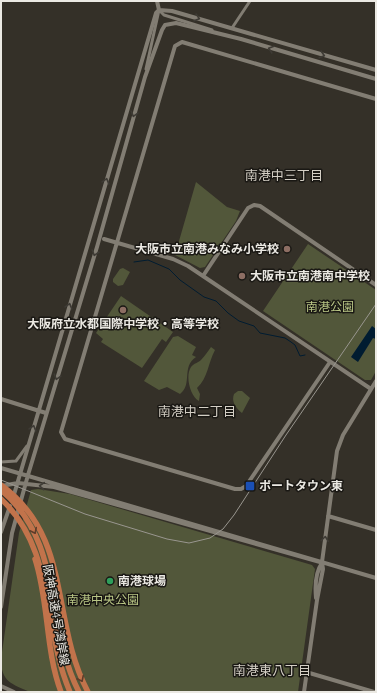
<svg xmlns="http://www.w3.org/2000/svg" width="377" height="693" font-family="Quicksand,'Noto Sans JP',sans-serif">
  <rect width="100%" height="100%" fill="#343028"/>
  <path fill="#52573a" d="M196,182L227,207L240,211L236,221L205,267L200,268L175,255Z
    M308,244L376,290V371L371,380H365L263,311Z
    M123,268L130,272L123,285L118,286L113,282V279L120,269Z
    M121,296L173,332L166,342L162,339L142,368L101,342L103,339L96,333Z
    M178,336L196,347L192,355L196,357C181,367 193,384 180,394L167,387L159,390L144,381L173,337Z
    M211,347L215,350C208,363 208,378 197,388L200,394L199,401C190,396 185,376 191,367C194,363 198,363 201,360C205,356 208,351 211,347Z
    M238,391H242L250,398L242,413C236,408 231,402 234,394Z
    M38,489L70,494L312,565L315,569L298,692H30C12,684 1,682 1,659L19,533L31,490Z"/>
  <path fill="#001c31" d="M372,326L376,329V339L373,338L358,362L351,357Z"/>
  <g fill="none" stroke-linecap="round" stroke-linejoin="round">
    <path stroke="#001c31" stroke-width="1" d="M134,262L148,260L169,269L180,280L204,297L216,301L228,313L239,321L254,326L260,333L285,338L291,342L295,345L300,356L305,355"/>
    <path stroke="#827d73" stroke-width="3" d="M159,10L164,15L212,30
      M232,28L250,1
      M146,69L159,10
      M1,462L16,461L27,446"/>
    <path stroke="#827d73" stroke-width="4" d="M157,1L159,10
      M104,239L173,259L188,266L371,389
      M203,276L248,208L254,205L260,206L376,285
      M330,362L246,486L241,489H235L65,439L61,432L175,46L182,42L376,99
      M1,399L46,413
      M1,468L376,578
      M1,486L18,483L54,487L320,562
      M13,498L156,13L159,10L172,11L376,70
      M328,516L376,530
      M1,532L10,506
      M316,598C315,587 315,573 322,563
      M1,607L12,533L28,475L97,247L145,77L162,30L165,25L176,23L241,39L376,79
      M306,672L374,692
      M1,686L14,692
      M304,692L317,600L323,569L322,562L337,451L343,435L376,381"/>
    <path stroke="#c2734b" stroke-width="5.5" d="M1,485C73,537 50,621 88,692
      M1,490C65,544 44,625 79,692
      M1,499C56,550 42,628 70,692
      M35,559C49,602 45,649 61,692"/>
    <path stroke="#99968f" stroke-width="1" d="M1,480L85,514L167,539L189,543L210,538L223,529L234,515L286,435L376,304"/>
  </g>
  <defs><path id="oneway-chevron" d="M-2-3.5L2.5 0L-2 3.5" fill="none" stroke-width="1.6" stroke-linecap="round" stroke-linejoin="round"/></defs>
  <g stroke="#3e3b35">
    <use href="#oneway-chevron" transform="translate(197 18) rotate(16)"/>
    <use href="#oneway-chevron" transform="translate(271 49) rotate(-163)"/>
    <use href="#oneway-chevron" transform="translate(322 55) rotate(16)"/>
    <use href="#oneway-chevron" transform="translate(134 114) rotate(106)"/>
    <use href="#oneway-chevron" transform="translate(106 181) rotate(-74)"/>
    <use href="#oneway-chevron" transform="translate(95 253) rotate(107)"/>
    <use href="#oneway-chevron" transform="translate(69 306) rotate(-74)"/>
    <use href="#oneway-chevron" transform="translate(57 377) rotate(107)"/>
    <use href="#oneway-chevron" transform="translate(33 428) rotate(-74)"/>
    <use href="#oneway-chevron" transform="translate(42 486) rotate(-175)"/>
    <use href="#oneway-chevron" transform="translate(325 539) rotate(-83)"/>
  </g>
  <g stroke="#5d3c2a">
    <use href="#oneway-chevron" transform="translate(34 531) rotate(63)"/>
    <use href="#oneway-chevron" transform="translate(81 679) rotate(64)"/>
  </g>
  <g fill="#8d6e63" stroke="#1a1814" stroke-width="1.5">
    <circle cx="287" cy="249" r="4"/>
    <circle cx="242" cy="276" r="4"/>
    <circle cx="123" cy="310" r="4"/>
  </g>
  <rect fill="#1a4fb4" stroke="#1a1814" stroke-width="1.5" x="245" y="481" width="10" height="10" rx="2"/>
  <circle fill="#2e9e5b" stroke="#1a1814" stroke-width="1.5" cx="110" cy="581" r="4"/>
  <g text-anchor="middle" stroke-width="3" stroke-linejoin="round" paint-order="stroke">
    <g font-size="12" font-weight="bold" fill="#ebe9e3" stroke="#1a1814" text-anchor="start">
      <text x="279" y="253" text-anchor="end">大阪市立南港みなみ小学校</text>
      <text x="250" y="280">大阪市立南港南中学校</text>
      <text x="123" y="328" text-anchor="middle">大阪府立水都国際中学校・高等学校</text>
      <text x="259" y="490">ポートタウン東</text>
      <text x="118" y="585">南港球場</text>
    </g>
    <g font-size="12" fill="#bac786" stroke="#1a1814">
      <text x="330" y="311">南港公園</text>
      <text x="103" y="604">南港中央公園</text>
    </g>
    <g font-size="12" fill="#ebe9e3" stroke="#1a1814">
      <text transform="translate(56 615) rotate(80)" y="4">阪神高速4号湾岸線</text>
    </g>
    <g font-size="13" fill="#d4cfc5" stroke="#1a1814">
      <text x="284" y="180">南港中三丁目</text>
      <text x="197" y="416">南港中二丁目</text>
      <text x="272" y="675">南港東八丁目</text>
    </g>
  </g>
  <rect width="377" height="693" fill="none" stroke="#ebe9e3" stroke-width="4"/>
</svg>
